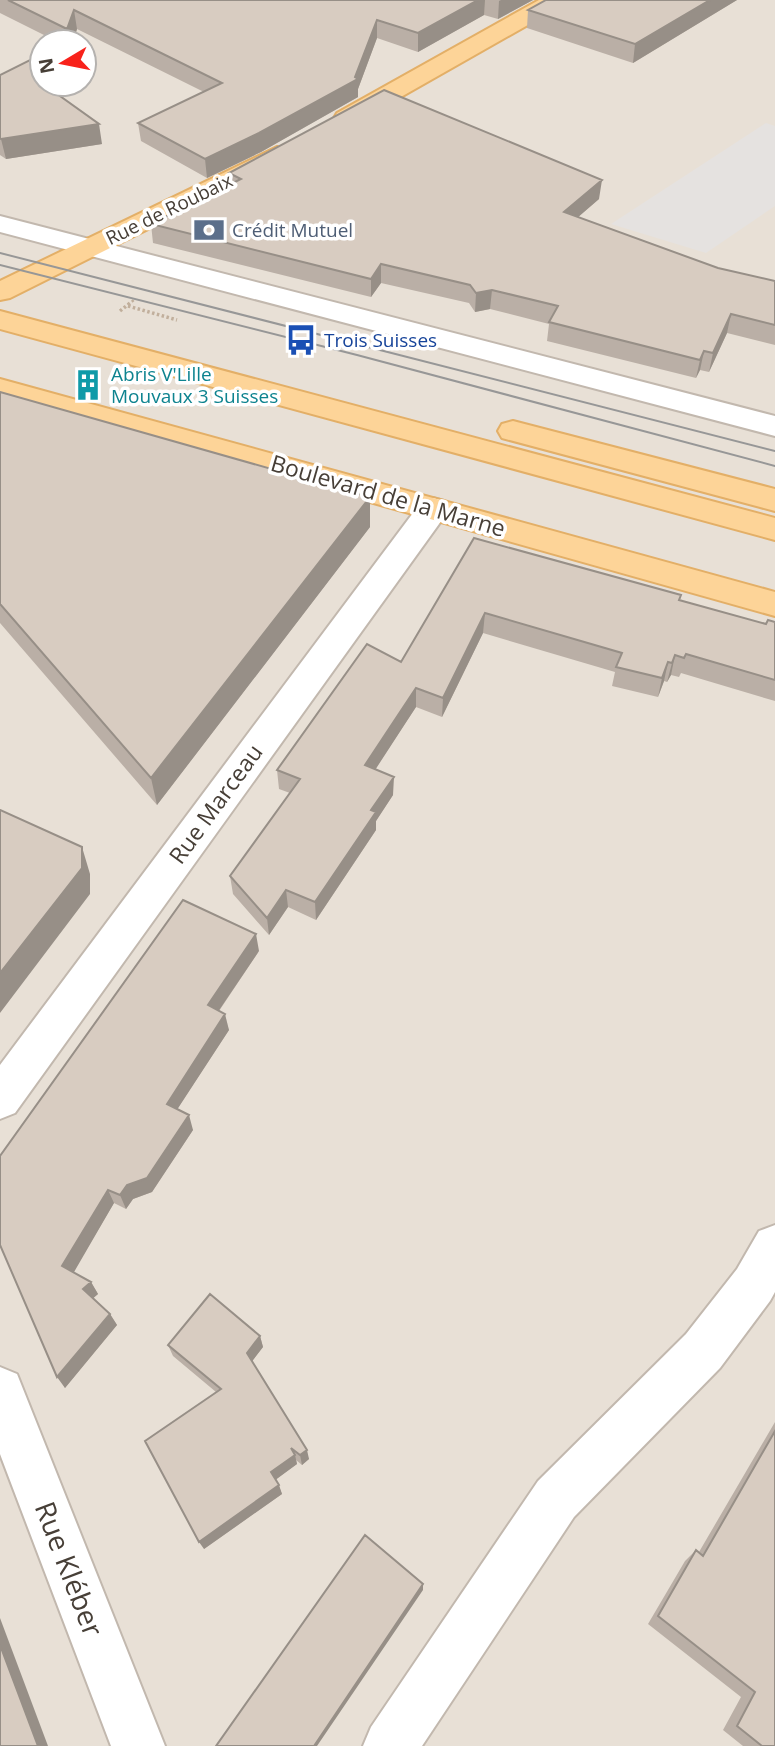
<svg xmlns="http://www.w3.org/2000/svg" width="775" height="1746" font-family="'Open Sans',sans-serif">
  <rect width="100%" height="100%" fill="#f4efe8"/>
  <path fill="#e8e0d6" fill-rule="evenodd" d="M0,0H775V1746H0ZM42,42H84V84H42Z"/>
  <path fill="#e5e2e0" d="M766,123L775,126V206L706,253L611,224Z"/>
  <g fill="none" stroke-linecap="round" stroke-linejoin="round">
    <defs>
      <path id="minor" d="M0,216L775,416V436L0,232Z
        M433,498L444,501L449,509L444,517L15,1113L0,1119V1065L422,501Z
        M775,1225V1292L770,1301L720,1368L574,1517L422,1746H363L371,1727L538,1481L686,1334L737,1269L759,1231Z
        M0,1367L17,1374L165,1746H111L0,1454Z"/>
      <path id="major" d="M539,0H566L563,5L355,123L346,125L337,123L334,118L337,113Z
        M277,147L286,150L290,155L286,160L10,298L0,300V281Z
        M0,311L775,518V540L0,329Z
        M0,379L775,592V616L0,398Z
        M513,421L775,489V511L502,438L498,431L502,424Z"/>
    </defs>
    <use href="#minor" stroke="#c2b8ae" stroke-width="4"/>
    <use href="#major" stroke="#e3af67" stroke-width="4"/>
    <path stroke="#c1af9c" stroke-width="2.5" stroke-dasharray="2.5 2.5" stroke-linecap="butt" d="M128,305L135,299"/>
    <path stroke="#c1af9c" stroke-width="3.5" stroke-dasharray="2.5 2.5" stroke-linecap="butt" d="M128,306L177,320
      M120,311L130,303"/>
    <use href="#minor" fill="#fff" fill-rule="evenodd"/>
    <use href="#major" fill="#fdd498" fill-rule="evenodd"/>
    <path stroke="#979797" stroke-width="2" d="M0,253L775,451
      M0,265L357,355L775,466"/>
  </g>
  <path fill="#baafa6" d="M0,0H533L498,19L484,15L418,52L377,38L358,89V97L261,152L207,178L141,141L138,123L204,92L77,29L73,42H58L0,13Z
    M546,0H737L633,63L527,28L528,10Z
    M0,75L55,92L102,144L6,159L0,155Z
    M229,173L599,199L578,217L718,268L775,281V345L727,333L709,372L700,370L696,378L547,341L549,324L490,309L475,312L469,303L381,283L371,297L153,243L151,224L231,184Z
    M0,392L370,527L157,805L0,623Z
    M474,538L681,595L680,600L766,624L775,622V701L681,673L679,677L671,675L667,682L664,681L658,697L612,686L615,672L483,633L442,717L416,707L375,769L393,795L376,821V830L316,920L288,907L269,935L233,894L230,876L290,793L279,789L277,770L401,662Z
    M259,951L219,1011L229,1030L177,1109L193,1130L152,1192L133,1199L126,1209L114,1203L73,1272L91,1282L98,1294L93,1298L110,1314L117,1325L65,1388L0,1245Z
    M260,1336L263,1347L252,1361L309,1459L302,1465L296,1460L297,1464L276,1479L282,1494L204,1549L216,1392L173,1356L168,1345Z
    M775,1422V1746H743L723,1730L741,1697L648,1624L685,1561L696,1550L699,1552Z"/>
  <path fill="#978f87" d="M478,0H485L484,15L418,52V33Z
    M501,0H533L498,19L499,1Z
    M710,0H737L633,63L635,44Z
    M74,10L77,29L73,42H69L67,29Z
    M377,20V38L358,89V97L261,152L207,178L205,159L355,77Z
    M46,84H57L50,106L46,86Z
    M99,124L102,144L6,159L1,139Z
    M602,180L599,199L562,231L564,212Z
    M381,264V283L371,297V279Z
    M492,290L490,309L475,312L476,293Z
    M731,314L727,333L709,372L713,353Z
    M704,351L700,370L696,378L700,360Z
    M370,497V527L157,805L151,778Z
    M485,613L483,633L442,717L443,698Z
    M675,655L671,675L667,682L672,663Z
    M668,662L664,681L658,697L662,678Z
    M416,688V707L366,784L365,765Z
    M394,777L393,795L376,821V830L316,920L315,902L371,810Z
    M82,847L90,874V894L0,1013V973Z
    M286,890L288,907L269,935L267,918Z
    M256,934L259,951L211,1022L208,1005Z
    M225,1014L229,1030L171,1119L167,1104Z
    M189,1115L193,1130L152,1192L133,1199L126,1209L120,1195L127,1185Z
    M108,1190L114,1203L70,1279L62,1266Z
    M91,1282L98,1294L90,1301L83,1289Z
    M110,1314L117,1325L65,1388L57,1377Z
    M260,1336L263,1347L250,1364L247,1353Z
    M307,1450L309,1459L302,1465L300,1455Z
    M295,1455L297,1464L274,1481L271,1472Z
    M279,1485L282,1494L204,1549L199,1542Z
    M423,1584V1590L317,1746H314Z
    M0,1618L48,1746H38L0,1645Z"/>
  <path fill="#d8ccc1" stroke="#978f87" stroke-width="2" d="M8,0H478L418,33L377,20L355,77L358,79L259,133L205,159L138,123L222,83L74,10L67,29Z
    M546,0H710L635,44L528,10Z
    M42,54V84H46V86L99,124L1,139L0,138V75Z
    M384,90L602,180L564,212L718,268L775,281V325L731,314L713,353L704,351L700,360L549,322L558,306L492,290L476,293L470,285L381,264L371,279L151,224L241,179L229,173Z
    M0,392L370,497L151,778L0,604Z
    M474,538L681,595L679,600L766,624L768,620L775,622V680L686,654L684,658L675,655L672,663L668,662L662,678L616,667L622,653L485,613L443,698L416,688L365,765L394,777L371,810L376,812L315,902L286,890L267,918L230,876L300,779L277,770L367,644L401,662Z
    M0,810L82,847V868L0,973Z
    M183,900L256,934L208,1005L225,1014L167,1104L189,1115L147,1178L127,1185L120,1195L108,1190L62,1266L91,1282L83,1289L110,1314L57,1377L0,1245V1156Z
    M210,1294L260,1336L247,1353L307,1450L300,1455L291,1448L295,1455L271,1472L279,1485L199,1542L145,1441L221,1389L168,1345Z
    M775,1431V1746H762L737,1726L755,1692L658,1616L696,1550L703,1556Z
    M365,1535L423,1584L314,1746H216Z
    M0,1645L38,1746H0Z"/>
  <defs>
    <symbol id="bank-bare" viewBox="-9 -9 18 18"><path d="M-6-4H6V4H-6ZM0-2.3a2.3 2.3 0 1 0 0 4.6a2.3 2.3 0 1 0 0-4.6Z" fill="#5c6f8a" stroke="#fff" stroke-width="2.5" paint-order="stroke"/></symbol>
    <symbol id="bus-bare" viewBox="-9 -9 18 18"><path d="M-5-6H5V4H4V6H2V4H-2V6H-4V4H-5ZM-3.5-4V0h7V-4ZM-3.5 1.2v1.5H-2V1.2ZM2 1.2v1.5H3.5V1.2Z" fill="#1a4fb4" stroke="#fff" stroke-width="2.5" paint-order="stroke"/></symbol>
    <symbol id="building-bare" viewBox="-9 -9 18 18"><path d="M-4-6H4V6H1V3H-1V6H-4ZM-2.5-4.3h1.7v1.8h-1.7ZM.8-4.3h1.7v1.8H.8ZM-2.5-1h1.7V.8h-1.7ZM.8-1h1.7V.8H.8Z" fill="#0f9aa8" stroke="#fff" stroke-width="2.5" paint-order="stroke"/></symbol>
  </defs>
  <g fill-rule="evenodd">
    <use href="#bank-bare" x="187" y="208" width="44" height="44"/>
    <use href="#bus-bare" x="279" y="318" width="44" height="44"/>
    <use href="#building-bare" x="66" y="363" width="44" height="44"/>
  </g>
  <g text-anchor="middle" stroke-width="7" stroke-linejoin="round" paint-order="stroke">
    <g font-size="19" fill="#473f37" stroke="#fff">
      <text transform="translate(169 209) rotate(-26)" y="7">Rue de Roubaix</text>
    </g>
    <g font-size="19" fill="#4e5e75" stroke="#fff" text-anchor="start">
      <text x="232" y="237">Crédit Mutuel</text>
    </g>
    <g font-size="19" fill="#164399" stroke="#fff" text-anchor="start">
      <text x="324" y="347">Trois Suisses</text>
    </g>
    <g font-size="19" fill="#0d838f" stroke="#fff" text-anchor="start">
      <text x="111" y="381">Abris V'Lille<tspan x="111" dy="22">Mouvaux 3 Suisses</tspan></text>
    </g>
    <g font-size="23" fill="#473f37" stroke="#fff">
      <text transform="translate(388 496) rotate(16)" y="8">Boulevard de la Marne</text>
      <text transform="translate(216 804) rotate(-54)" y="8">Rue Marceau</text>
    </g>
    <g font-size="28" fill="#473f37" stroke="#fff">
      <text transform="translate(69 1569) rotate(69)" y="10">Rue Kléber</text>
    </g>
  </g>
  <g transform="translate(63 63) rotate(260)"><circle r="33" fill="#ffffff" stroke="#b5b2af" stroke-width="2"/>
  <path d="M0-5L12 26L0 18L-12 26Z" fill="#f8221b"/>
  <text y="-10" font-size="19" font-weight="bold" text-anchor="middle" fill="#473f37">N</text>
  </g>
</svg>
